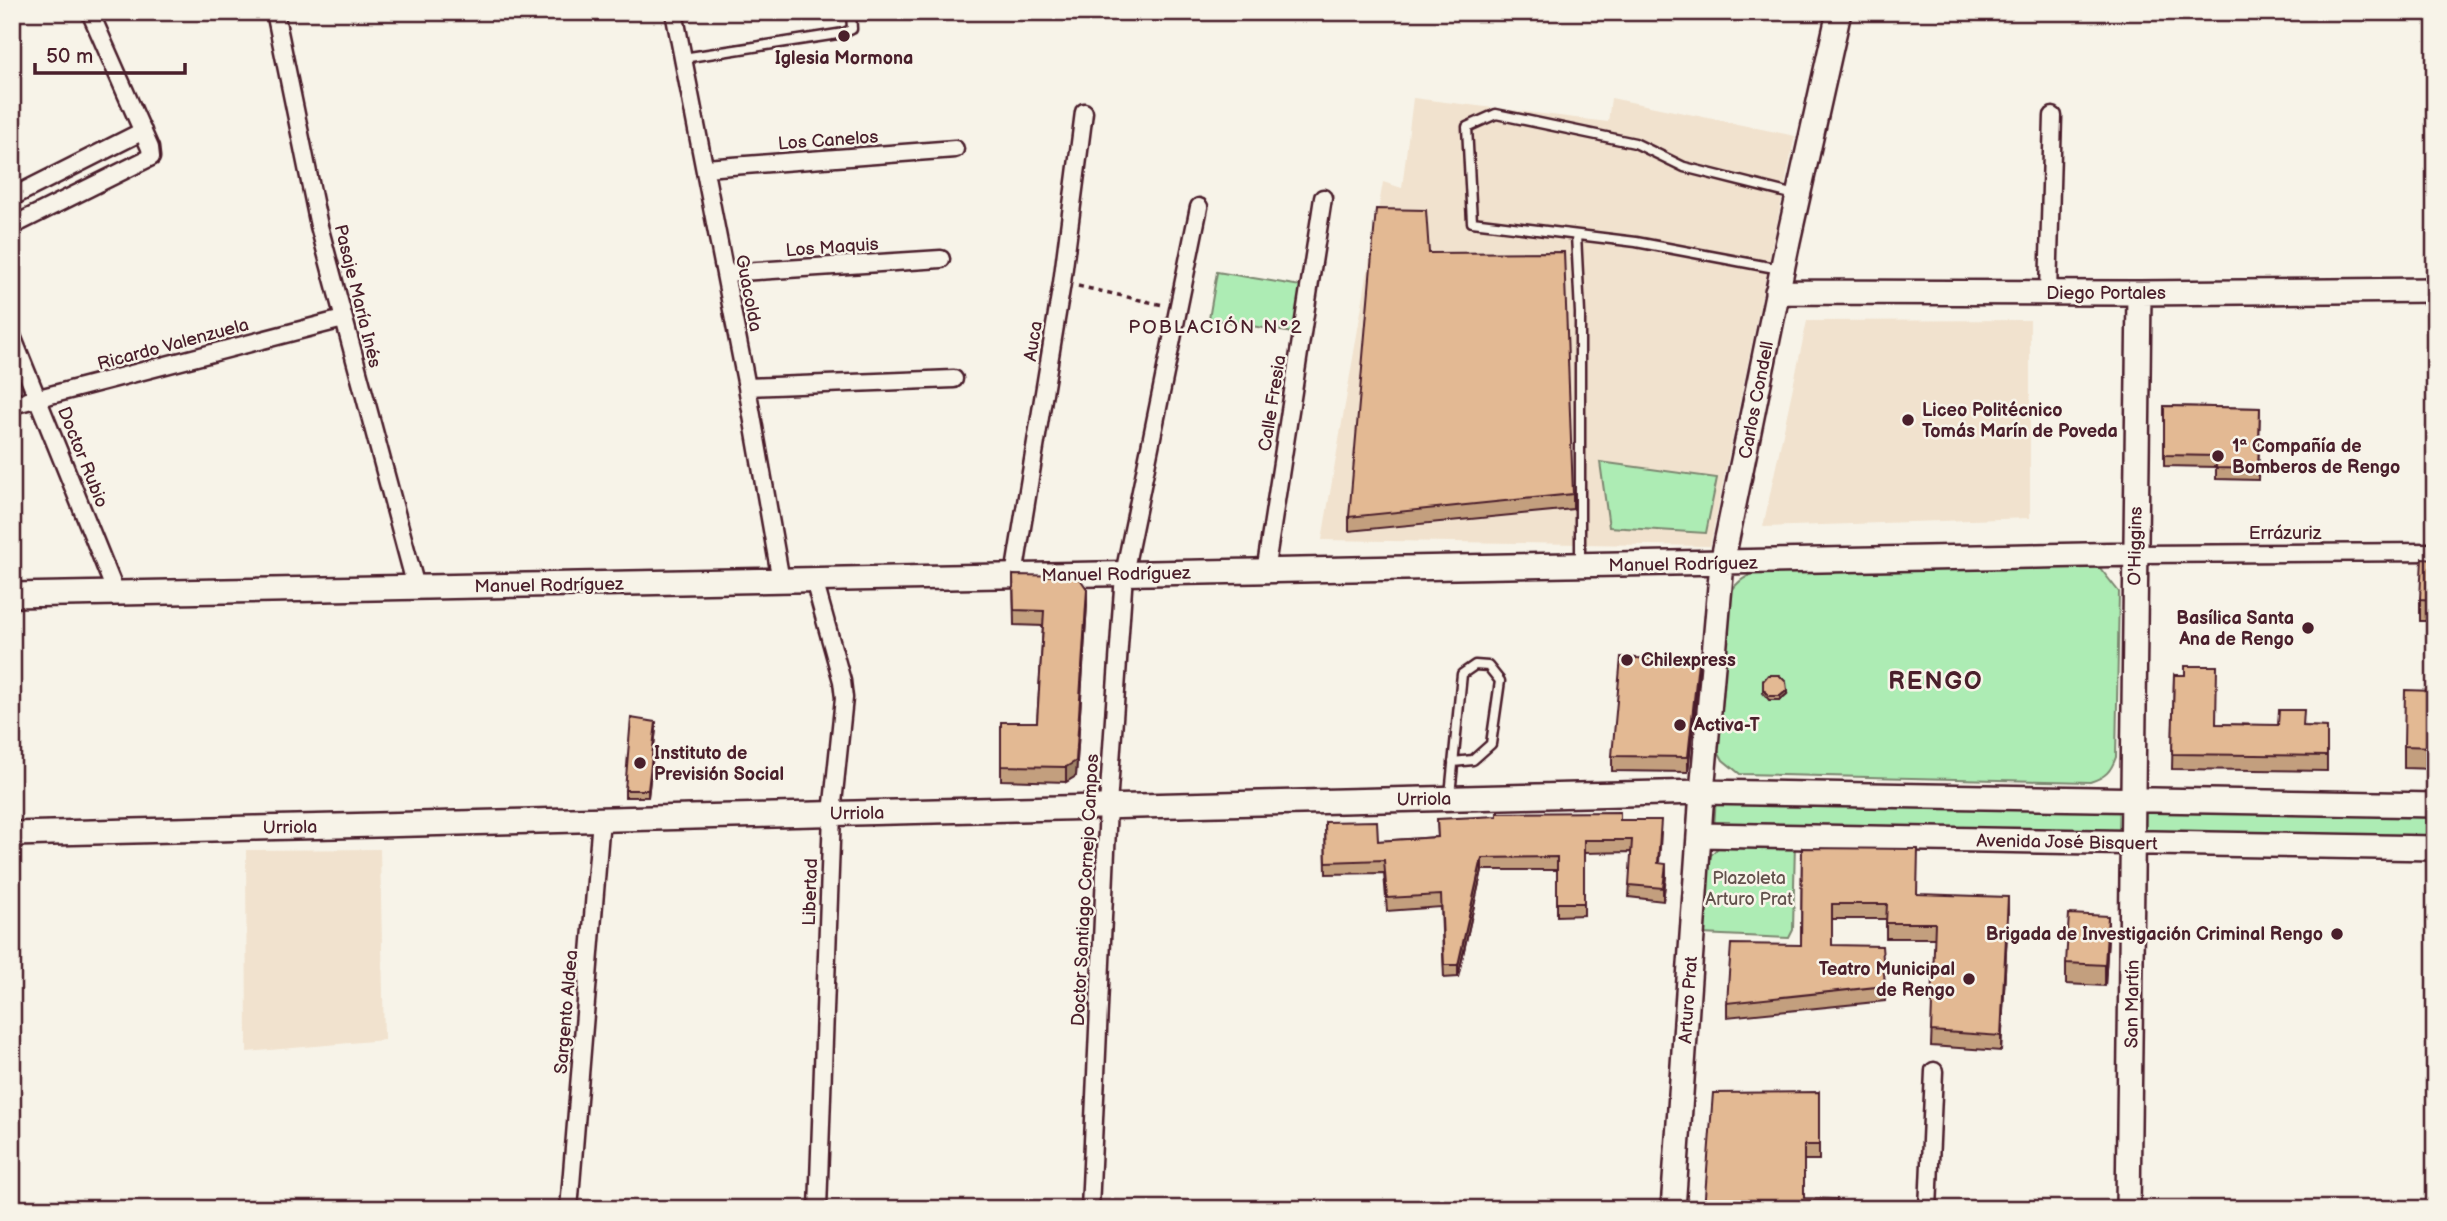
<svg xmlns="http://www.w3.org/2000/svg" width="2447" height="1221" font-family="'Balsamiq Sans',sans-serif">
  <rect width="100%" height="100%" fill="#f7f3e8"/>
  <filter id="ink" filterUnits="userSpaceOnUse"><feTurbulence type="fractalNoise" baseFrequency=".0143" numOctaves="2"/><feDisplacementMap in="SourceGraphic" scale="14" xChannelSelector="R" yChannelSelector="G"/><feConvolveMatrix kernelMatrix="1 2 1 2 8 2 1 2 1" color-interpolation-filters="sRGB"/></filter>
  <g filter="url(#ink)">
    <path fill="#f1e2ce" d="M1413,98L1608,122L1611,98L1795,136L1710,546L1322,540L1383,182L1402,188Z
      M2030,320V518L1763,527L1807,321Z
      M380,849L384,1040L247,1052L246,850Z"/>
    <path fill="#adecb4" stroke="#7c8670" stroke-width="2" d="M1217,272L1301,286L1293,333L1209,319Z
      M1600,462L1717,478L1706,533L1609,527Z
      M2088,562L2100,568L2119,592L2116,757C2111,771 2106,777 2090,782L1740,774L1723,760L1718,751L1727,601C1733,583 1744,577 1761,570Z
      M1716,796L2435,810V842L1714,828Z
      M1723,843H1795L1793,930L1789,938L1701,934L1704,862Z"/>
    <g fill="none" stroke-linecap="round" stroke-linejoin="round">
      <defs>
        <path id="lane" d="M683,58L844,33L852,29L851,12
          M1576,235L1580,313V563
          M1780,269L1636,242L1472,222L1467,127L1496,114L1635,143L1684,167L1795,195
          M1450,795L1462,674L1475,665L1488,666L1500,681L1491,744L1473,760L1453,762
          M2427,1209L2435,1208"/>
        <path id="street" d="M275,12L319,226L416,587
          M674,12L747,387L781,581
          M705,168L955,149
          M12,197L143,131
          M12,226L151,157L150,148L90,12
          M725,273L941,259
          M2048,293L2053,116
          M12,336L116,593
          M747,387L954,379
          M12,405L343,319
          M2135,554L2435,552
          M1265,572L1323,198
          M1014,576L1062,283L1084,112
          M814,580L842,681L844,698L832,813L818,1209
          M569,1209L601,819
          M1090,1209L1108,806L1124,574L1199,207
          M1928,1209L1934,1071"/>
        <path id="secondary" d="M1777,292L2139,293L2435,290
          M12,595L2135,554
          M12,834L1702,792L2435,805
          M1699,835L2435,848
          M1673,1209L1702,792L1722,563L1788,241L1839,12
          M2128,1209L2139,293"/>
      </defs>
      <use href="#lane" stroke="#4a1f2b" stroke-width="13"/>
      <use href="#street" stroke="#4a1f2b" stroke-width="21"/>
      <use href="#secondary" stroke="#4a1f2b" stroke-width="28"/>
      <path stroke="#4a1f2b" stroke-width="3.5" stroke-dasharray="5 5" stroke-linecap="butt" d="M1078,286L1163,305"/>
      <use href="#lane" stroke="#f7f3e8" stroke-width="8"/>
      <use href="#street" stroke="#f7f3e8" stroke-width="16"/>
      <use href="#secondary" stroke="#f7f3e8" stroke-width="23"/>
    </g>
    <path fill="#c39f7e" stroke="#4a1f2b" stroke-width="2" d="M1429,253L1573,494V509L1349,531V517Z
      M2164,406L2260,408L2258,480L2216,479V467L2164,466Z
      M2435,559V621H2420V599Z
      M1013,575L1087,604L1076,776L1066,782L1001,780V722H1037L1043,626L1014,625Z
      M2174,675L2216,724L2327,727V771L2172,769Z
      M1698,677L1688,772L1612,771V756Z
      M1763,681L1787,694L1780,700H1769L1763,693Z
      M2435,691V769L2404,768V746Z
      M656,729L648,797H625V790Z
      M1437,819L1620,820L1661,833L1659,863L1666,876L1663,901L1629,897L1632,852L1584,853V915L1557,916V870H1482L1458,977L1444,978L1441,907L1387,911L1384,873L1326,874L1325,822L1378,841L1438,837Z
      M1802,848L1917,894L2008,912L2001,1051L1931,1046L1935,938H1886V919H1832V945L1885,986V1001L1727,1017V1003L1801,945Z
      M2108,938L2105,986L2066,984V963Z
      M1819,1092V1160H1804L1704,1209Z"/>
    <path fill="#9f8267" stroke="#4a1f2b" stroke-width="2" d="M1087,589V604L1076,776L1066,782V767Z
      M1698,662V677L1688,772V757Z
      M1787,690V694L1780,700V696Z
      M656,722V729L648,797V790Z
      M1482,858V870L1458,977V965Z
      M1666,864V876L1663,901V888Z
      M2008,897V912L2001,1051V1036Z
      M2108,916V938L2105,986V965Z"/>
    <path fill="#e3b993" stroke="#4a1f2b" stroke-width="2" d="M1376,209L1426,210L1429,253L1564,252L1573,494L1349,517Z
      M2164,406L2260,408L2258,469L2216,468L2217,456L2164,455Z
      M2422,558L2435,559V600L2420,599Z
      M1013,575L1078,576L1087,589L1076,761L1066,767L1001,766V722H1037L1044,611L1014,610Z
      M1621,657L1698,662L1688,757L1612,756Z
      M2185,666H2217L2216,724L2278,725L2279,710H2304L2303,726L2327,727V756L2172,754L2174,675H2185Z
      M1768,675H1779L1786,682L1787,690L1780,696H1769L1763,689V681Z
      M2405,690L2435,691V747L2404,746Z
      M631,718L656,722L648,790H625Z
      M1620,812V820H1661L1658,863L1666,864L1663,888L1629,885L1632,840H1584V903H1557V857L1482,858L1458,965H1444L1441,895L1387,898L1384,860L1326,862L1325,822L1377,821L1378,841L1438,837L1437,819L1497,816V813Z
      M1802,848L1918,849L1917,894L2008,897L2001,1036L1931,1031L1935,923H1886L1887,904H1832V945L1882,946L1885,986L1727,1003L1731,944L1801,945Z
      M2069,914L2108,916L2105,965L2066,963Z
      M1819,1092V1145H1804V1198L1837,1199V1209H1704L1713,1093Z"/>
  </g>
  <g fill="#4a1f2b" stroke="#f7f3e8" stroke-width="2.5">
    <circle cx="844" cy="36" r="7"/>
    <circle cx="1908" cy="420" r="7"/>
    <circle cx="2218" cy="456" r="7"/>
    <circle cx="2308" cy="628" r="7"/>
    <circle cx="1627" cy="660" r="7"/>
    <circle cx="1680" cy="725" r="7"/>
    <circle cx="640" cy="763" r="7"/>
    <circle cx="2337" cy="934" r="7"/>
    <circle cx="1969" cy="979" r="7"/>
  </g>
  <g text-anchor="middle" stroke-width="5" stroke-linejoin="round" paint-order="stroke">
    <g font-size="18" font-weight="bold" fill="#4a1f2b" stroke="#f7f3e8" text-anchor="start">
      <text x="844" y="64" text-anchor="middle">Iglesia Mormona</text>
      <text x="1922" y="416">Liceo Politécnico<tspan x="1922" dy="21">Tomás Marín de Poveda</tspan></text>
      <text x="2232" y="452">1ª Compañía de<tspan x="2232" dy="21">Bomberos de Rengo</tspan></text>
      <text x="2294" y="624" text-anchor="end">Basílica Santa<tspan x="2294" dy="21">Ana de Rengo</tspan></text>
      <text x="1641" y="666">Chilexpress</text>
      <text x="1694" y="731">Activa-T</text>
      <text x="654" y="759">Instituto de<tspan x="654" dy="21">Previsión Social</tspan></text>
      <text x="2323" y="940" text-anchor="end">Brigada de Investigación Criminal Rengo</text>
      <text x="1955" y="975" text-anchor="end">Teatro Municipal<tspan x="1955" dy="21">de Rengo</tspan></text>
    </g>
    <g font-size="18" fill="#4a1f2b" stroke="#f7f3e8">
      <text transform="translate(828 140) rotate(-4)" y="6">Los Canelos</text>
      <text transform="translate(832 247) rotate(-4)" y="6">Los Maquis</text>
      <text transform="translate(749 293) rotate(79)" y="6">Guacolda</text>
      <text x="2106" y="299">Diego Portales</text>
      <text transform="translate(358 296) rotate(76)" y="6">Pasaje María Inés</text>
      <text transform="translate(1033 341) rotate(-81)" y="6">Auca</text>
      <text transform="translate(173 344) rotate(-15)" y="6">Ricardo Valenzuela</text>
      <text transform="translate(1756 400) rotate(-79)" y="6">Carlos Condell</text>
      <text transform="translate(1272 403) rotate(-81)" y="6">Calle Fresia</text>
      <text transform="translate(83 457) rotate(68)" y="6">Doctor Rubio</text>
      <text x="2285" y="539">Errázuriz</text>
      <text transform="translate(2135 546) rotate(-89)" y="6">O'Higgins</text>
      <text transform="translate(1683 564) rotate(-1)" y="6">Manuel Rodríguez</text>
      <text transform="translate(1116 574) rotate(-1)" y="6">Manuel Rodríguez</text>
      <text transform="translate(549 585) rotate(-1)" y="6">Manuel Rodríguez</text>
      <text transform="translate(1424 799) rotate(-1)" y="6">Urriola</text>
      <text transform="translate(857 813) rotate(-1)" y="6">Urriola</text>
      <text transform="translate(290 827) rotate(-1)" y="6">Urriola</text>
      <text transform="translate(2067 842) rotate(1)" y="6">Avenida José Bisquert</text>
      <text transform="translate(1085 890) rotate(-87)" y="6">Doctor Santiago Cornejo Campos</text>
      <text transform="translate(810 892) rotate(-88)" y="6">Libertad</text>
      <text transform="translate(1688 1000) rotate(-86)" y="6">Arturo Prat</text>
      <text transform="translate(2132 1004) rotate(-89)" y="6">San Martín</text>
      <text transform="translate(566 1012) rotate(-85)" y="6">Sargento Aldea</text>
    </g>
    <g font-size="18" fill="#63524d" stroke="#f7f3e8">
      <text x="1749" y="884">Plazoleta<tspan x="1749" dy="21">Arturo Prat</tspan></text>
    </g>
    <g font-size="19" letter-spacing="2" fill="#4a1f2b" stroke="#f7f3e8">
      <text x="1216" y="333">POBLACIÓN N°2</text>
    </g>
    <g font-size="24" font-weight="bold" letter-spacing="2" fill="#4a1f2b" stroke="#f7f3e8">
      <text x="1936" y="689">RENGO</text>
    </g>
  </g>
  <rect width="2447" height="1221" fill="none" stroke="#f7f3e8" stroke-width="42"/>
  <rect x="21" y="21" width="2405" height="1179" fill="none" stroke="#4a1f2b" stroke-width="2.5" filter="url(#ink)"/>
  <path d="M35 63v10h150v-10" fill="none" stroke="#4a1f2b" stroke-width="3.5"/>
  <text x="46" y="63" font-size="21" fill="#4a1f2b" stroke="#f7f3e8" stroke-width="5" paint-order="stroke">50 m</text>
</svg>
